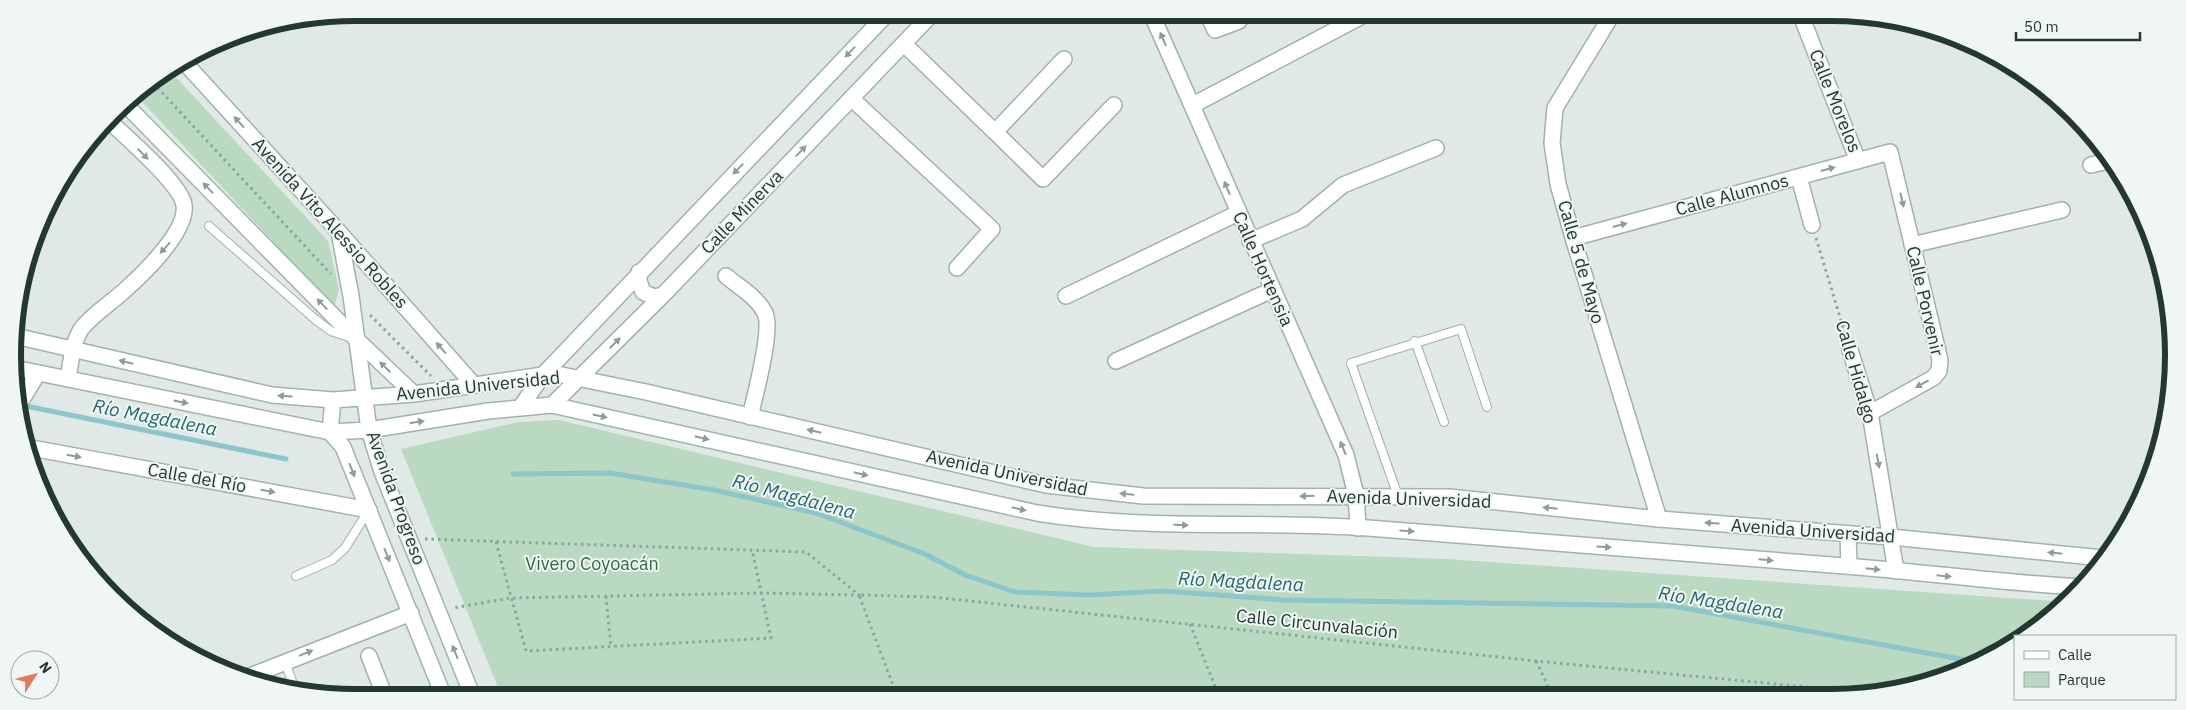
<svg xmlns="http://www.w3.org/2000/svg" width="2186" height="710" font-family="'IBM Plex Sans',sans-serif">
  <rect width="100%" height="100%" fill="#e0e9e5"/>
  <path fill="#bad9c1" d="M171,72L328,241L339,289L334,307L135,94Z
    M559,420L1094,547L1447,559L2067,602L2019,636H2015V639L1983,662L1876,695L502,697L401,449L519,422Z"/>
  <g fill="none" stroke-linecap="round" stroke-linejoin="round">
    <path stroke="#8cc5ca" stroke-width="5" d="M21,405L286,459
      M513,474L610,473L714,490L816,513L925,554L965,575L1015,592L1089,595L1163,591L1284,600L1673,606L1981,663"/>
    <defs>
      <path id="lane" d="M209,226L316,320L331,331L349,337
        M1415,341L1444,422
        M1398,496L1351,363L1461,329L1487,407
        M296,576L332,560L345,548L369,510
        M285,662L296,692"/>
      <path id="street" d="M1613,13L1555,108L1552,143L1558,184L1573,238L1659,519
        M1800,13L1858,161
        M1152,15L1346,455L1356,495L1358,528
        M1208,15L1215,30L1239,21L1236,15
        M904,44L995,132L1064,59
        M851,98L992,229L957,268
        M1193,105L1362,16
        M995,132L1043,179L1114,105
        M2091,165L2112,160
        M1799,177L1812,225
        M1573,238L1890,152L1940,360L1939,371L1933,378L1870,413
        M1250,241L1302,219L1343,185L1436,148
        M1912,245L2062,210
        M726,276C739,287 757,297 765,313C773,330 755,395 750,417
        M1066,296L1238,213
        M1850,350L1870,413L1896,571
        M1116,361L1272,290
        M18,406L38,373
        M26,447L369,510
        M369,656L385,697
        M245,678L411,613"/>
      <path id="secondary" d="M185,63L339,232L473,384
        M124,103L356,339L414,394
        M339,232L351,296L369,430L382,472L473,697
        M639,272V281L643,292L654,297L663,295
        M15,336L272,395L333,400L414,394L543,375H562L646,392L1046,485L1143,496L1449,497L1659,519L1891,537L2103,558
        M14,368L330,432L369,430L488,411L552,405L1037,513C1147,531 1258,520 1368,528C1527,541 1686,553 1845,566C1924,572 2002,583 2081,587
        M68,379C71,363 72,342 82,328C93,314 111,303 125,290C143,274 188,231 184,205C181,184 125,136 108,120
        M333,400L330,432L343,447L444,697
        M552,405L663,295L930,16
        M520,408L543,375L884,17
        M1848,534L1849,566"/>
    </defs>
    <use href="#lane" stroke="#a3b0ab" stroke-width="10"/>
    <use href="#street" stroke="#a3b0ab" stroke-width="18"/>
    <use href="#secondary" stroke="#a0b4ab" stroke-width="18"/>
    <path stroke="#83aa9b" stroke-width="3" stroke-dasharray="2.5 4" stroke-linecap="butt" d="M153,83L331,274
      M1816,238L1846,337
      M370,315L431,376
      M425,539L806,552L859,595L761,593L511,598L453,608
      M496,542L526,651L771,638L752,550
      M606,596L611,647
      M1190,624L1219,696
      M1536,661L1552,695
      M897,696L859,595L932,597L1536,661L1879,694"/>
    <use href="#lane" stroke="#fff" stroke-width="8"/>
    <use href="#street" stroke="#fff" stroke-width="15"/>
    <use href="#secondary" stroke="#fff" stroke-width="15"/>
  </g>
  <defs><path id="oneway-solid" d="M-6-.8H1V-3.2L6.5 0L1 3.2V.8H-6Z" transform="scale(1.25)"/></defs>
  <g fill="#909c98">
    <use href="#oneway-solid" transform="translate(1163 39) rotate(-114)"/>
    <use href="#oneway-solid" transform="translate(850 52) rotate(134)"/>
    <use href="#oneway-solid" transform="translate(239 122) rotate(-132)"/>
    <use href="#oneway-solid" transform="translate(801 151) rotate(-46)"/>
    <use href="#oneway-solid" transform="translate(143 154) rotate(45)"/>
    <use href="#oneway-solid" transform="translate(738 169) rotate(134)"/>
    <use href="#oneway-solid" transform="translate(1828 169) rotate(-15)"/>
    <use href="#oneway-solid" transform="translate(208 188) rotate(-134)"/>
    <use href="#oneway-solid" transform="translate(1227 188) rotate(-113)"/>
    <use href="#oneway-solid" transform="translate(1902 200) rotate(77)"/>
    <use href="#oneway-solid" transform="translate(1620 225) rotate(-15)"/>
    <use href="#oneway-solid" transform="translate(165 248) rotate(132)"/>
    <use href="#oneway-solid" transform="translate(322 304) rotate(-134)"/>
    <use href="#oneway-solid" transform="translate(615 343) rotate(-45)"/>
    <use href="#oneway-solid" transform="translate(441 348) rotate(-131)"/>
    <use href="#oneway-solid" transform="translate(126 362) rotate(-166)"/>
    <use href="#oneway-solid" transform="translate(385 367) rotate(-136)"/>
    <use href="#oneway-solid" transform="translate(1922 384) rotate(151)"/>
    <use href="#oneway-solid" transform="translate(285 396) rotate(-176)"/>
    <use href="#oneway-solid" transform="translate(181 402) rotate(11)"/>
    <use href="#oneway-solid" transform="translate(600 416) rotate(12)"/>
    <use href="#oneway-solid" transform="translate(417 422) rotate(-9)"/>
    <use href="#oneway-solid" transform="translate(814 431) rotate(-167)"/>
    <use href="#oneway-solid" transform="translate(702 438) rotate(13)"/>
    <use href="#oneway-solid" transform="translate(1343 448) rotate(-113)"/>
    <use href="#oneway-solid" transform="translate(74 456) rotate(10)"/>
    <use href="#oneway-solid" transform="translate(1878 461) rotate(80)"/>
    <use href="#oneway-solid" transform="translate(352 470) rotate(68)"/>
    <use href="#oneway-solid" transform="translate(861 474) rotate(13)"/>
    <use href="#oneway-solid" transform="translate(268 491) rotate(10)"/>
    <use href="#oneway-solid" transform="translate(1127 494) rotate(-175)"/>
    <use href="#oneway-solid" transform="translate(1307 496) rotate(179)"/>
    <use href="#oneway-solid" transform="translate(1550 508) rotate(-174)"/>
    <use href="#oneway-solid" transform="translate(1019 509) rotate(13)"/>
    <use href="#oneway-solid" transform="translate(1712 523) rotate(-176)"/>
    <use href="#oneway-solid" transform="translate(1181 525) rotate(1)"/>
    <use href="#oneway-solid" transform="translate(1407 531) rotate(4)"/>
    <use href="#oneway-solid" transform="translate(1604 547) rotate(4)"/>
    <use href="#oneway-solid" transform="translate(2055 553) rotate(-174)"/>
    <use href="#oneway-solid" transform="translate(387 555) rotate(68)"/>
    <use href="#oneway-solid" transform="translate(1766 560) rotate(5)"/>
    <use href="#oneway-solid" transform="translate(1873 569) rotate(6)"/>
    <use href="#oneway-solid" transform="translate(1944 576) rotate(6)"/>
    <use href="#oneway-solid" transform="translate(455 652) rotate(-112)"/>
    <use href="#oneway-solid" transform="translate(306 653) rotate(-22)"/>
  </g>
  <g text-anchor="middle" stroke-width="4" stroke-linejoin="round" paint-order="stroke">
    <g font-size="18" fill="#223831" stroke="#f0f6f3">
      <text transform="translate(1835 101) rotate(68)" y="6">Calle Morelos</text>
      <text transform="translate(1732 195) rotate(-15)" y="6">Calle Alumnos</text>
      <text transform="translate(742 212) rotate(-46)" y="6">Calle Minerva</text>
      <text transform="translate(330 223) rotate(48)" y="6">Avenida Vito Alessio Robles</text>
      <text transform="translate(1581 262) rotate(74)" y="6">Calle 5 de Mayo</text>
      <text transform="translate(1263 269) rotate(66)" y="6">Calle Hortensia</text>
      <text transform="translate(1925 301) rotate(77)" y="6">Calle Porvenir</text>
      <text transform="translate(1856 372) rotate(74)" y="6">Calle Hidalgo</text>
      <text transform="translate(478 386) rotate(-6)" y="6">Avenida Universidad</text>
      <text transform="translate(1007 473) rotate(12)" y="6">Avenida Universidad</text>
      <text transform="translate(197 478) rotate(10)" y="6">Calle del Río</text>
      <text transform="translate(396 498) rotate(70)" y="6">Avenida Progreso</text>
      <text transform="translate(1409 499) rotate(2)" y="6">Avenida Universidad</text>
      <text transform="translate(1813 531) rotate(4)" y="6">Avenida Universidad</text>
      <text transform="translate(1317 624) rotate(6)" y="6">Calle Circunvalación</text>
    </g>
    <g font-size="18" fill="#306b43" stroke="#f0f6f3">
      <text x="592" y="570">Vivero Coyoacán</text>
    </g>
    <g font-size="19" font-style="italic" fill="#22676e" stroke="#f0f6f3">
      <text transform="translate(155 417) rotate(11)" y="7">Río Magdalena</text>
      <text transform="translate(794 496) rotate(15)" y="7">Río Magdalena</text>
      <text transform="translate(1241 581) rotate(3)" y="7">Río Magdalena</text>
      <text transform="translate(1721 602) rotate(9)" y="7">Río Magdalena</text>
    </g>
  </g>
  <path d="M0 0H2186V710H0ZM355 21H1831A334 334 0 0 1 2165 355V355A334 334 0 0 1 1831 689H355A334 334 0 0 1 21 355V355A334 334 0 0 1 355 21Z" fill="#f0f6f3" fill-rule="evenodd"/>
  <path fill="none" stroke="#223831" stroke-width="6" d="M355 21H1831A334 334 0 0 1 2165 355V355A334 334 0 0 1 1831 689H355A334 334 0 0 1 21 355V355A334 334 0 0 1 355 21Z"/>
  <rect x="2014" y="635" width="162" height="65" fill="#f0f6f3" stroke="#9eaaa5"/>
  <rect x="2024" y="651" width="25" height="8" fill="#ffffff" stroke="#9eaaa5"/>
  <text x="2058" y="660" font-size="15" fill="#223831">Calle</text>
  <rect x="2024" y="672" width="25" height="15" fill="#bad9c1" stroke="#9eaaa5"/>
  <text x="2058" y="685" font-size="15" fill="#223831">Parque</text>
  <g transform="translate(35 675) rotate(54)"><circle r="24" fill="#f0f6f3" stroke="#9eaaa5"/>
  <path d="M0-4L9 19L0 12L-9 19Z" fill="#e57962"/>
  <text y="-8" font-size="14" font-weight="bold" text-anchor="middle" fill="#223831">N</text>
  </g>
  <path d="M2016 32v8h124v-8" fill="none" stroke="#223831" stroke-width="2.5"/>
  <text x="2024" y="32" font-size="15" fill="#223831" stroke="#f0f6f3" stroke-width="4" paint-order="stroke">50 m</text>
</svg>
